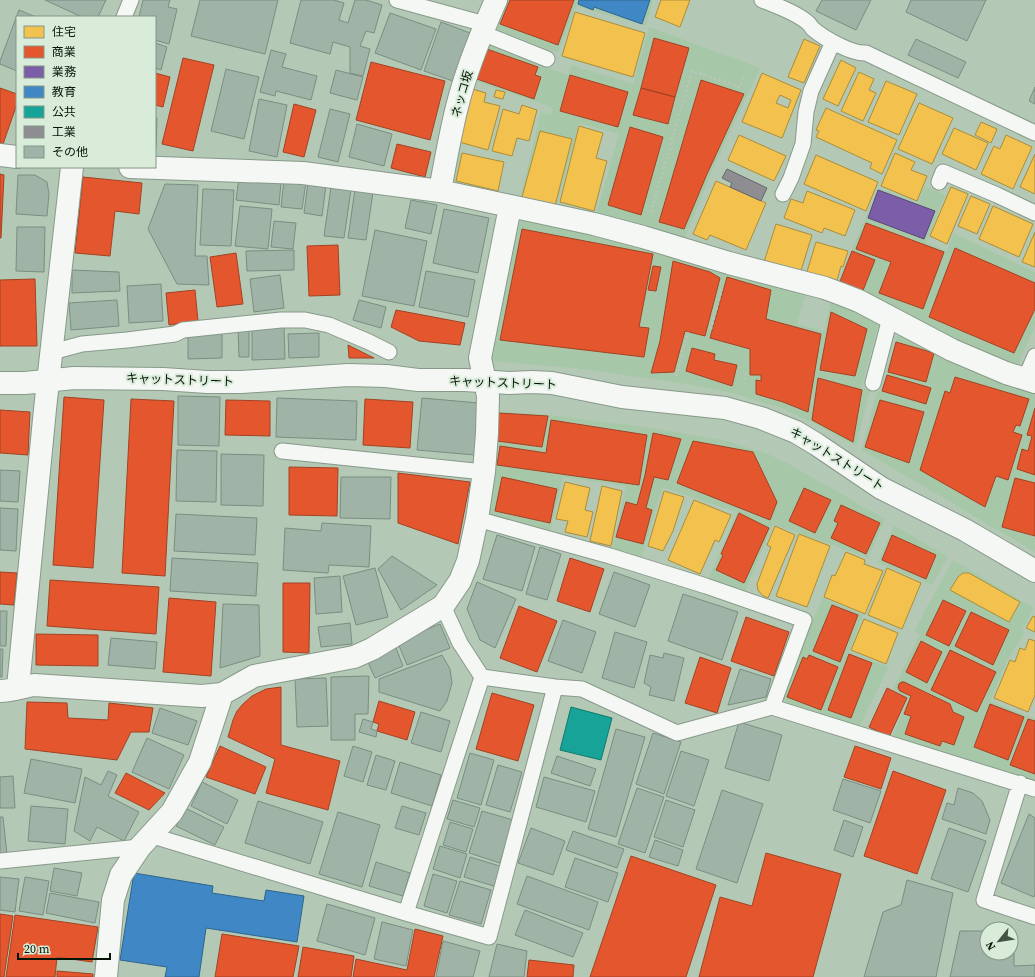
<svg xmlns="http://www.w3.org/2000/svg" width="1035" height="977" font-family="'Source Serif 4','Noto Sans JP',serif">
  <rect width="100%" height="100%" fill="#b3c9b5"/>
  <path fill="#a6c8a9" d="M500,0H653L646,26L576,6L558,53L493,28Z
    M649,27L760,68L716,162L683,242L596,215L619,134L579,123L556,208L519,202L541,112L551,115L553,108L470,79L484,43L567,75L572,65L633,84Z
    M925,186L945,195L926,243L947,251L953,233L1035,272V326L1016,369L837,285L878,188L917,203Z
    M524,220L576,228L805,295L797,324L825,331L830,302L852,308L876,320L878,326L861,388L870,390L856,446L810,421L784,409L732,393L681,383L573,368L490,361L514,225Z
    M904,333L1035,391V552L862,450L877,391L881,392L897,336Z
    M496,411L550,415L651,428L727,441L768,454L787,463L885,519L868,558L773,524L744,593L708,580L737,512L667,489L662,488L641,559L612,550L626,486L563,477L550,533L485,516Z
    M894,525L948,557L932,585L878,563Z
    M953,560L1034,608L1022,630L1025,632L1007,661L990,701L1035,719V780L892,739L908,698L893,690L920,634L914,631Z
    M822,598L863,615L849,652L889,667L858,729L787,704L782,695Z"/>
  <path fill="#f2c14e" stroke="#ab8d39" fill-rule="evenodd" d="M661,0H690L680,27L655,17Z
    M575,12L645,33L633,77L562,56Z
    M804,39L820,46L804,83L788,77Z
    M841,60L856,68L838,106L823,99Z
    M859,72L874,79L869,90L876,93L863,121L841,111Z
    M762,73L801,90L782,138L742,122ZM780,95L791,100L788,108L776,103Z
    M886,81L917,94L899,135L868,122Z
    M469,88L486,93L484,102L500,106L488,150L459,142Z
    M496,90L505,92L503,99L494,97Z
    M919,103L953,118L932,164L898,149Z
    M522,105L537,110L529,141L517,138L512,156L492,151L503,109L519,114Z
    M826,108L897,140L882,174L870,168L872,163L816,137L819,131L816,130Z
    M981,122L997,129L991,143L975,135Z
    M579,126L603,133L596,158L607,161L594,211L560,202Z
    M954,128L988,143L976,170L942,154Z
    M540,131L572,139L555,206L522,197Z
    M739,135L786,156L774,181L728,160Z
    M1006,135L1032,147L1013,189L981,174L994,146L1000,149Z
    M462,153L504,162L498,191L456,181Z
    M895,153L915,162L911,170L927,176L917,201L881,186Z
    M1035,154V194L1020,187Z
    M816,155L878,182L866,211L804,184Z
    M716,181L766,203L746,250L710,235L707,240L693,234Z
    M951,187L968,194L947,244L930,236Z
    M807,191L855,210L845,236L824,228L822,233L784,218L791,199L803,203Z
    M971,196L990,204L977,234L958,226Z
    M993,206L1033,224L1019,257L979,239Z
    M776,224L812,235L800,274L764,262Z
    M1035,232V267L1022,262Z
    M816,242L848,251L843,267L841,266L836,284L806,275Z
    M565,482L590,488L585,510L593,512L587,537L565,532L568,521L556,519Z
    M602,486L622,491L611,546L590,541Z
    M664,491L684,497L673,531L663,551L648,546Z
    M694,500L731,515L719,542L715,540L700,574L668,560Z
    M775,526L795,535L768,598L762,595L758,590L757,584L771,547L767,545Z
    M799,534L830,546L807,607L776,596Z
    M846,552L865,560L864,564L883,571L865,614L824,597L832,575L835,576Z
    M887,568L921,583L902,629L868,615Z
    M963,573H969L1020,602L1009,622L950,590L958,577Z
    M1033,616L1035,617V632L1026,628Z
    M864,619L898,633L886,664L851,650Z
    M1029,639L1035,641V695L1028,712L994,698L1010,660L1015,662L1020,648L1025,650Z"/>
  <path fill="#e4572e" stroke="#a14323" d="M510,0H574L558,45L500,24Z
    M654,38L689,48L675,97L641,88Z
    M484,48L538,67L535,75L541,77L534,99L474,78Z
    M183,58L214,65L193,151L162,144Z
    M371,62L445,81L430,140L356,120Z
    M155,73L170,77L163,107L155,105Z
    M570,75L628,92L618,127L560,111Z
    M701,80L744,94L707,174L684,229L659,222Z
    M0,88L17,94V104L3,144L0,143Z
    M641,88L675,97L668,124L633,115Z
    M294,104L316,110L304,157L283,152Z
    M630,127L663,137L641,215L608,205Z
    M397,144L431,152L425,177L391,168Z
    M0,174L4,175L1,238H0Z
    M83,177L142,183L139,214L115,211L110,256L75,253Z
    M866,223L944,252L923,309L879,293L891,262L856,249Z
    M522,229L653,254L639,327L649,328L644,357L500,340Z
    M338,245L340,295L309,296L307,246Z
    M955,248L1035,283V309L1014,353L929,317Z
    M852,251L875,260L862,293L839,284Z
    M236,253L243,304L217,307L210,257Z
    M673,261L710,272L720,278L705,336L685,331L674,372L651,373L660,341Z
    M653,266L661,267L656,291L648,290Z
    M727,277L771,290L766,319L821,334L808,412L783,402L756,394V380L761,381V375H750V349L710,338Z
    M35,279L37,346H0V280Z
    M195,290L198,321L169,325L166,293Z
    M396,310L465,323L460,345L419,341L391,327Z
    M831,312L867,329L855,376L820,370Z
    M896,342L934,353L926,382L888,372Z
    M348,345L374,358H349Z
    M692,348L715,354L714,360L737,365L732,386L686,371Z
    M887,375L931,388L926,404L882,391Z
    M955,377L1029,399L1020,426L1016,425L1013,432L1022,435L1008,480L996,476L985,507L920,470L945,391L950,393Z
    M818,378L862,390L853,442L812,420Z
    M64,397L104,400L93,568L53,565Z
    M131,399L174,401L165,576L122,573Z
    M365,399L413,402L410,448L363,445Z
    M226,400L270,401V436L225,435Z
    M880,400L924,412L909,463L865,447Z
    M1035,408V475L1017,469L1022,449L1028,451L1032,436L1027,435Z
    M0,410L30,412L28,455L0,453Z
    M498,413L548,416L542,447L497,441Z
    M551,420L647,435L639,485L497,465L500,446L546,453Z
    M653,433L681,439L668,480L654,477L646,508L652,510L643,544L616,537L626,502L637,505L645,475Z
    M693,441L753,452L777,502L770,520L677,483Z
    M289,467L338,468L337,516L289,515Z
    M398,473L470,482L458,544L398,523Z
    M502,477L557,489L550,523L495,511Z
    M1015,478L1035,483V536L1002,527Z
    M804,488L831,500L815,533L789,521Z
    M841,505L880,523L866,554L831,538L838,523L834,521Z
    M739,513L769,528L744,583L716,570L723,555L721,554Z
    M892,535L936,555L926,579L882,560Z
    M570,558L604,569L590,612L557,601Z
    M0,572L17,573L14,605L0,604Z
    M50,580L159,587L156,634L47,626Z
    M283,583H310L309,653L283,652Z
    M169,598L216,602L211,676L163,672Z
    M943,600L966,611L949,646L926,635Z
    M832,605L858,615L840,662L813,651Z
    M519,606L557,621L537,672L500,658Z
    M971,612L1009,630L993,665L955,646Z
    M746,617L789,632L774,676L731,661Z
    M36,634L98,635V666L36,665Z
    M921,641L942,652L927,683L906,672Z
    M950,650L996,672L977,712L931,690Z
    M849,654L872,663L851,718L828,710Z
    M809,655L838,667L821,710L787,697L803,657L807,659Z
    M700,657L731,668L717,713L685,703Z
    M901,682H904L950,704L953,712L964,717L954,745L942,741L940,746L905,734L911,716L904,714L911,696L900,691L898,688L899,684Z
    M281,687V745L340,761L328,810L266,793L275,759L228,737L233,720L237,711L243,704L252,696L266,689Z
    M887,688L907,698L889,737L869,727Z
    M492,693L534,705L518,761L476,749Z
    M379,701L415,712L407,740L377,731L379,724L373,722Z
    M27,702L67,703L68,718L108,720L109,703L153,708L149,732H131L117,760L25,749Z
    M990,704L1024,717L1008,760L974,747Z
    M1028,719L1035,721V774L1010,765Z
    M220,746L266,767L255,794L206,777Z
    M855,746L891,758L881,789L844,777Z
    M893,771L946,790L917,874L864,856Z
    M126,773L165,793L149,810L115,793Z
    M766,853L841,874L813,977H699L720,897L752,906Z
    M631,856L716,885L686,977H590Z
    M0,914L13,916L4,977H0Z
    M15,915L98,927L92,962L57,957L55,977H6Z
    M415,929L443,936L434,977H353L356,959L407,970Z
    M222,934L299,946L293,977H215Z
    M303,947L354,956L351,977H298Z
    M529,960L574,965L573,977H527Z
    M57,971L93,974V977H57Z"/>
  <path fill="#7b5ea7" stroke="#584877" d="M878,190L935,211L924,239L868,218Z"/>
  <path fill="#3f88c5" stroke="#2e658c" d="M579,0H650L642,24L594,7L593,10L578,4Z
    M134,873L213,886L212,893L264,901L266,890L304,896L297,942L206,928L199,977H165L167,967L120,960Z"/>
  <path fill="#17a398" stroke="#12786d" d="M571,707L612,718L601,760L560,750Z"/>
  <path fill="#8d8d92" stroke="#646969" d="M727,169L767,188L761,201L730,187L732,183L722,178Z"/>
  <path fill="#9fb3a6" stroke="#7a8e81" d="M45,0H106L98,17H82Z
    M143,0H170L168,7L177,9L169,44L155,40V17H139Z
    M200,0H278L265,54L191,36Z
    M301,0H334L344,3L339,20L348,23L355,0H366L382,5L374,33L366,31L360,46L370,49L363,76L350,73V47L333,42L330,54L290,43Z
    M822,0H871L856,30L816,11Z
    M911,0H986L967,41L906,12Z
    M19,10L36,17H17V71L0,64V61Z
    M390,13L436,29L421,70L375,53Z
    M441,22L470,33L453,81L424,71Z
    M916,39L966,62L958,78L908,55Z
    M155,43L167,47L161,70L155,68Z
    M271,50L286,54L282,67L317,76L311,100L276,91L275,96L260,92Z
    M226,69L259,77L244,139L211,131Z
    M336,70L363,77L357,100L330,93Z
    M1035,87V104L1029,101Z
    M259,99L287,105L277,157L249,151Z
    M330,109L350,114L338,162L318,157Z
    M155,118H157L156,148H155Z
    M357,124L392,134L384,166L349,157Z
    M18,175H35L47,182L49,194L47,216L16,214Z
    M239,177L281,182L279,205L236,200Z
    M284,180L306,182L302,209L281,207Z
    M308,182L326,185L322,216L304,213Z
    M165,184L198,185L195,256H207L209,285L177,284L148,229Z
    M331,187L351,190L344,238L324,236Z
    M203,189L234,190L231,246L200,245Z
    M355,189L373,192L366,240L348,238Z
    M411,200L437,205L431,234L405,228Z
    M240,206L272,209L268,249L235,246Z
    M444,209L489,218L478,273L433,263Z
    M274,221L296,223L293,249L271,247Z
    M17,227H45L44,272L16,271Z
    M375,230L427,241L414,306L362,296Z
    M294,250V270L247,271L246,251Z
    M72,270L119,272L120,291L72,293Z
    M426,271L475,280L468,317L419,307Z
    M280,275L284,308L254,312L250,279Z
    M161,284L163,321L129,323L127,286Z
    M117,300L119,326L71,330L69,303Z
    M359,300L386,307L381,328L353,320Z
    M284,327L285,359L252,360V328Z
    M238,328H249V357H239Z
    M188,330H222V358L188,359Z
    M319,333V357L289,358L288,334Z
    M178,396L220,397L219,446L178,445Z
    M277,398L357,401L356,440L276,437Z
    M422,398L479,403L475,455L417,450Z
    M177,450L217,451L216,502L176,501Z
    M221,454L264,455L263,506L221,505Z
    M0,470L20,471L18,502L0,501Z
    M341,477H391L390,519L340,518Z
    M0,508L18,509L16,551L0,550Z
    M176,514L257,518L255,555L174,551Z
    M322,523L371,526L369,567L329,565L328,573L283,570L285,528L321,531Z
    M497,535L535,547L522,591L483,579Z
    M540,547L561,554L547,600L526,594Z
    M392,556L437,585L401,610L378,569Z
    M172,558L258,563L256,596L170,591Z
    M375,568L388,617L356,625L343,576Z
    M614,572L650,585L635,627L599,614Z
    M340,576L342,612L316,614L314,578Z
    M477,582L516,599L495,648L480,640L467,609Z
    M683,594L738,612L722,660L668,641Z
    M223,604L259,605L260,656L220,668Z
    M0,611H7L6,646H0Z
    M563,620L596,632L582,673L548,661Z
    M350,623L352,644L321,647L318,627Z
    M440,624L450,648L407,665L397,641Z
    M615,632L647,642L634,688L602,678Z
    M111,638L157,642L155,669L108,665Z
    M396,648L403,666L375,678L367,660Z
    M0,649H3L2,677H0Z
    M664,653L684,658L674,701L649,695L651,687L644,683L650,655L663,658Z
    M442,655L450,669L452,683L447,701L440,711L379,692V679Z
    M740,669L771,679L766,697L728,705Z
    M369,676L368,714H355V740H331V677Z
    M326,678L328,726L297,727L295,679Z
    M160,708L197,721L188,745L152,733Z
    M421,712L450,721L441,752L411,743Z
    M363,719L373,722L371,729L377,731L376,737L359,732Z
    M739,722L782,735L769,781L725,768Z
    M616,729L645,737L616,837L588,829Z
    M653,733L681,742L664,794L636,784Z
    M147,738L184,755L169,789L132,772Z
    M353,746L372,752L363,782L344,776Z
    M681,751L709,760L694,806L666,796Z
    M470,753L494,760L481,805L457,798Z
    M376,755L395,761L386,790L367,785Z
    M557,756L596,769L590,786L551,773Z
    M31,759L82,769L75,803L24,793Z
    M400,762L441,775L432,806L391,793Z
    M498,765L522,772L510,812L486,805Z
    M108,771L117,775L108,796L139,812L124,841L97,827L90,841L74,831L85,777L101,785Z
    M13,776L15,808H0V777Z
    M544,777L595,791L586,822L536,807Z
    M843,779L881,791L870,823L833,810Z
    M202,782L238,800L227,824L191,806Z
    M637,788L664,797L645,853L618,844Z
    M958,788L973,793L982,801L990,820L986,834L942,819L947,803L954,805Z
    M722,790L763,804L737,883L696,869Z
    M453,800L480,808L474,827L447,819Z
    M666,800L695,810L683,847L654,837Z
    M258,801L323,822L310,864L245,843Z
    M31,806L68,809L65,844L28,841Z
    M402,806L426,813L419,835L395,828Z
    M185,808L224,827L215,845L176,826Z
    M482,811L513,820L500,863L469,853Z
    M338,812L380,825L362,887L319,874Z
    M1029,814L1035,818V894L1034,897L1001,883Z
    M0,817H3L7,854L0,855Z
    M844,820L863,827L853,857L834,850Z
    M450,822L473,829L466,852L443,845Z
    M531,828L565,841L553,875L518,863Z
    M949,828L986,841L968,892L931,879Z
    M573,831L624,849L617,868L566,850Z
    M655,840L683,850L678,866L649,857Z
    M440,846L467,854L460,878L433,869Z
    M470,857L503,867L497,887L464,877Z
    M575,858L618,873L608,902L565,887Z
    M376,862L410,873L403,896L369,886Z
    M54,868L82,873L77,896L50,891Z
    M433,874L457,881L447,913L424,906Z
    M527,876L598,902L589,930L517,904Z
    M0,877L19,879L15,912L0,910Z
    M25,877L49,881L43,915L19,911Z
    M907,880L953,893L936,977H864L883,912L901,905Z
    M460,881L491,890L481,924L449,915Z
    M50,893L99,902L95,923L46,913Z
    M327,904L375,918L365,955L317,941Z
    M525,910L583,933L573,957L515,935Z
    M382,922L413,930L406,966L374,959Z
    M960,931H987V953H1011V931H1014V966L1035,965V977H950Z
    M443,941L480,951L473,977H436Z
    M497,944L527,951L524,977H489Z"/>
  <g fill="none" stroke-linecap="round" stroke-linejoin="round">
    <defs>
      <path id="service" d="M397,0L485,24
        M762,0C777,6 795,12 807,22C810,24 811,27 813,29C825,39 852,54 866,53L1035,133
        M124,17L131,0
        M482,33L547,59
        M939,182L943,172L997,195L1035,213
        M783,194L791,178L803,144L806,112L811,91L833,42
        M52,352L82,344L127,340L175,334L183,330L281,320H305L329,325L369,342L389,352
        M1025,379L1035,356
        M873,383L890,318
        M282,451L484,472
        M477,519L610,556L706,586L804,620L772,707
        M443,606L460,643L482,677L555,687L582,689L677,733L772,707L1035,789
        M1020,783L984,900L1035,917
        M150,835L406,913L489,937L555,687
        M0,861L140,847
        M406,913L482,677"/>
      <path id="minor" d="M0,155L17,157
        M130,167L303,173L440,191L594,224L643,237L729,263L825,288L841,294L859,301L952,350L1006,373L1035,382
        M440,191C445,163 450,135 457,107C466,70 481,34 496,0
        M0,383H25L74,378L163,379L207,382H242L348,375L386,376L418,380H465L509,383L532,382L552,383L622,397L725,408L761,418L796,432L816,444L881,488L965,530L1035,571
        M18,687L45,409L72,167
        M0,691C11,691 23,687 34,685L202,696L222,694L254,676L354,657L372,649L443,606L460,581L468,561L477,519L484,472L487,433L488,396L480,358L510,207
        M106,977L113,900L121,875L140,847L172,812L200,762L222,694"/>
    </defs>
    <use href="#service" stroke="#88998a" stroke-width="17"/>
    <use href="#minor" stroke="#88998a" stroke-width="24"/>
    <path stroke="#bec4be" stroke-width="2.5" stroke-dasharray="2 3" stroke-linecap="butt" d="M26,0L63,17
      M875,32L890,0
      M651,212L692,71L740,87L744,74
      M761,244L772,213
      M711,329L722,289
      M676,376L688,332
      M744,385L747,371
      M272,430L273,407
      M861,442L870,406
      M1023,597L1035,604
      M269,645L280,474
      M870,713L883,686L890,680L911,637L912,629L950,559L954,555
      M482,977L486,960"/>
    <use href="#service" stroke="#f4f7f4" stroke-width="15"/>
    <use href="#minor" stroke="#f4f7f4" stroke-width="22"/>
  </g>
  <g text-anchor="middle" stroke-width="4" stroke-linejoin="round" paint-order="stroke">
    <g font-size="12" fill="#061408" stroke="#d9ecda">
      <text transform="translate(462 94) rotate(-74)" y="4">ネッコ坂</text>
      <text transform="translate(180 380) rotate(2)" y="4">キャットストリート</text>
      <text transform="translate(503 383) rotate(2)" y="4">キャットストリート</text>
      <text transform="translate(837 459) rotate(32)" y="4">キャットストリート</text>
    </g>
  </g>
  <rect x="16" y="16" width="140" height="152" fill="#d9ecda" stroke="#859686"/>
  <rect x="24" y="26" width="20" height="12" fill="#f2c14e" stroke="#859686"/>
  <text x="52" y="36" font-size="12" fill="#061408">住宅</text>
  <rect x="24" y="46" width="20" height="12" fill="#e4572e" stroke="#859686"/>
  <text x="52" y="56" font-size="12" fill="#061408">商業</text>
  <rect x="24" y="66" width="20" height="12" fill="#7b5ea7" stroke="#859686"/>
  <text x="52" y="76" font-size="12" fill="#061408">業務</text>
  <rect x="24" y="86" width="20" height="12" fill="#3f88c5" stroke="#859686"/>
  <text x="52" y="96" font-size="12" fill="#061408">教育</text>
  <rect x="24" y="106" width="20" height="12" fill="#17a398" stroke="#859686"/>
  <text x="52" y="116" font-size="12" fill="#061408">公共</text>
  <rect x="24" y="126" width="20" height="12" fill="#8d8d92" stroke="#859686"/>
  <text x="52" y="136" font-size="12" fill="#061408">工業</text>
  <rect x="24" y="146" width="20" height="12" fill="#9fb3a6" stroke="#859686"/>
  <text x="52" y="156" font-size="12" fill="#061408">その他</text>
  <g transform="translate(999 941) rotate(240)"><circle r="19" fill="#d9ecda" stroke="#859686"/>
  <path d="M0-3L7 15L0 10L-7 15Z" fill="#435345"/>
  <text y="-6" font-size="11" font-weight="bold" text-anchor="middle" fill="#061408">N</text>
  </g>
  <path d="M18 953v6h92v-6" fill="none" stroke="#061408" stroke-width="2"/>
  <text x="24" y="953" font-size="12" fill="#061408" stroke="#d9ecda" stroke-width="3" paint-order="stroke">20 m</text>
</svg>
